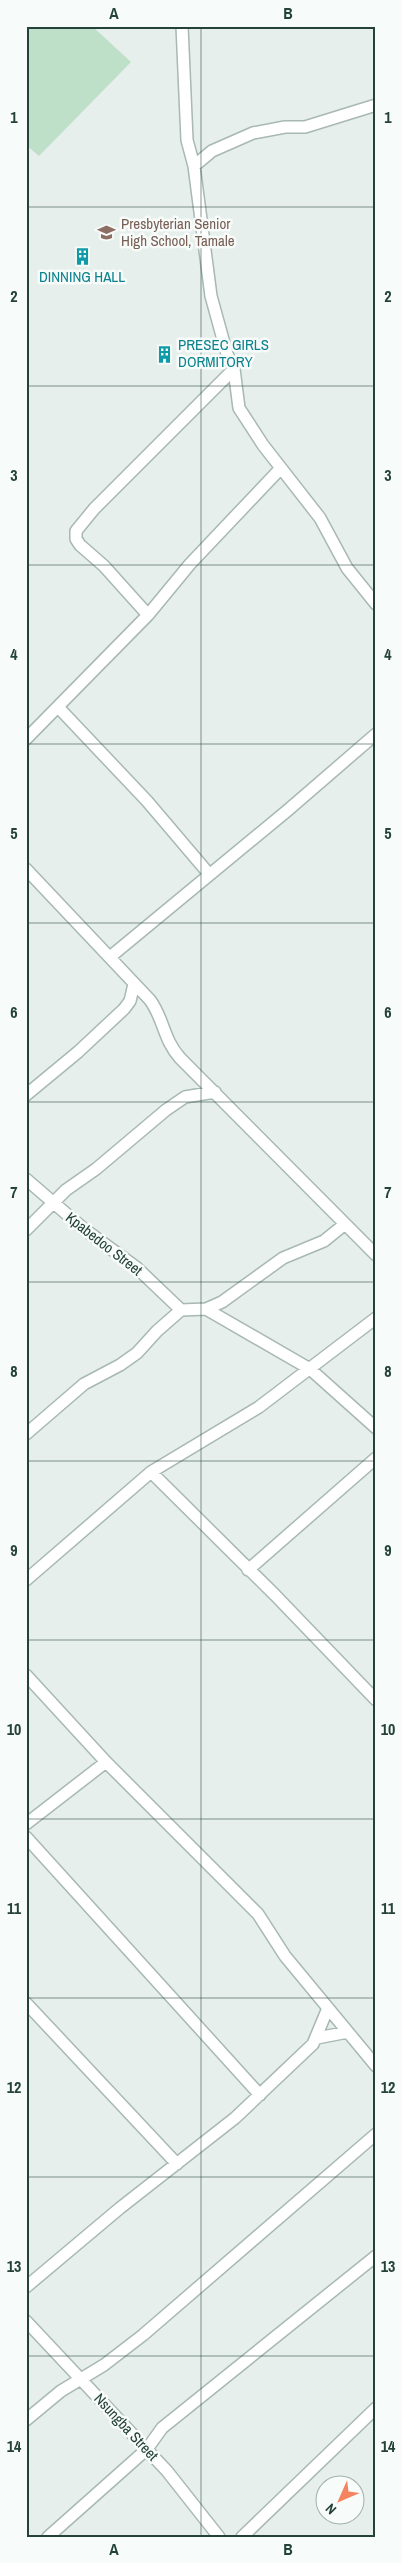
<svg xmlns="http://www.w3.org/2000/svg" width="402" height="2563" font-family="'Archivo Narrow',sans-serif">
  <rect width="100%" height="100%" fill="#e6efeb"/>
  <path fill="#bfe0c8" d="M26,26H92L131,62L39,156L26,145Z"/>
  <g fill="none" stroke-linecap="round" stroke-linejoin="round">
    <defs>
      <path id="street" d="M182,26L187,140L194,166L211,296L227,354L234,369L239,408L263,445L320,518L347,568L376,604
        M194,166L212,151L253,133L285,127H305L376,105
        M148,615L104,566L80,545L76,539V531L94,509L234,369
        M58,707L147,801L209,874
        M26,739L148,615L190,564L281,468
        M26,869L150,1000C164,1019 163,1039 180,1058L376,1255
        M110,957L288,810L376,734
        M26,1095L78,1052L124,1009L130,1001L134,984
        M26,1179L84,1229L137,1268L181,1310
        M26,1230L66,1190L96,1169L166,1110L185,1097L215,1092
        M206,1309L310,1369L376,1428
        M26,1434L84,1384L120,1365L137,1353L157,1331L181,1310L206,1309L222,1302L283,1258L324,1241L345,1224
        M151,1472L275,1595L376,1700
        M248,1570L376,1458
        M26,1580L151,1472L259,1407L376,1318
        M26,1675L106,1762L258,1914L285,1956L376,2066
        M26,1824L106,1762
        M26,1837L260,2095
        M26,2003L177,2164
        M317,2038L348,2032
        M26,2287L120,2208L235,2118L313,2044L328,2008
        M26,2321L167,2471L219,2537
        M26,2420L61,2391L104,2365L143,2335L376,2134
        M48,2537L147,2449L162,2428L376,2256
        M242,2537L376,2408"/>
    </defs>
    <use href="#street" stroke="#a8b8b2" stroke-width="14"/>
    <use href="#street" stroke="#fff" stroke-width="11"/>
  </g>
  <path fill="none" stroke="#24423a" stroke-width="1" stroke-opacity="0.55" d="M201,26V2537M26,207H376M26,386H376M26,565H376M26,744H376M26,923H376M26,1102H376M26,1282H376M26,1461H376M26,1640H376M26,1819H376M26,1998H376M26,2177H376M26,2356H376"/>
  <defs>
    <symbol id="school-bare" viewBox="-9 -9 18 18"><path d="M0-5L7-2L0 1L-7-2ZM-4 1L0 2.5L4 1V4Q0 6-4 4Z" fill="#8d6e63" stroke="#f7fbf9" stroke-width="2.5" paint-order="stroke"/></symbol>
    <symbol id="building-bare" viewBox="-9 -9 18 18"><path d="M-4-6H4V6H1V3H-1V6H-4ZM-2.5-4.3h1.7v1.8h-1.7ZM.8-4.3h1.7v1.8H.8ZM-2.5-1h1.7V.8h-1.7ZM.8-1h1.7V.8H.8Z" fill="#0f9aa8" stroke="#f7fbf9" stroke-width="2.5" paint-order="stroke"/></symbol>
  </defs>
  <g fill-rule="evenodd">
    <use href="#school-bare" x="94" y="220" width="25" height="25"/>
    <use href="#building-bare" x="70" y="244" width="25" height="25"/>
    <use href="#building-bare" x="152" y="342" width="25" height="25"/>
  </g>
  <g text-anchor="middle" stroke-width="5" stroke-linejoin="round" paint-order="stroke">
    <g font-size="15" fill="#785e54" stroke="#f7fbf9" text-anchor="start">
      <text x="121" y="229">Presbyterian Senior<tspan x="121" dy="17">High School, Tamale</tspan></text>
    </g>
    <g font-size="15" fill="#0d838f" stroke="#f7fbf9">
      <text x="82" y="282">DINNING HALL</text>
      <text x="178" y="350" text-anchor="start">PRESEC GIRLS<tspan x="178" dy="17">DORMITORY</tspan></text>
    </g>
    <g font-size="15" fill="#24423a" stroke="#f7fbf9">
      <text transform="translate(104 1244) rotate(38)" y="5">Kpabedoo Street</text>
      <text transform="translate(126 2427) rotate(47)" y="5">Nsungba Street</text>
    </g>
  </g>
  <rect width="402" height="2563" fill="none" stroke="#f7fbf9" stroke-width="55"/>
  <g transform="translate(340 2500) rotate(225)"><circle r="24" fill="#f7fbf9" stroke="#a3b1ad"/>
  <path d="M0-4L9 19L0 12L-9 19Z" fill="#f4845f"/>
  <text y="-8" font-size="14" font-weight="bold" text-anchor="middle" fill="#24423a">N</text>
  </g>
  <rect x="28" y="28" width="346" height="2508" fill="none" stroke="#24423a" stroke-width="2"/>
  <g font-size="16" text-anchor="middle" font-weight="bold" fill="#24423a">
    <text x="114" y="19">A</text>
    <text x="288" y="19">B</text>
    <text x="14" y="123">1</text>
    <text x="388" y="123">1</text>
    <text x="14" y="302">2</text>
    <text x="388" y="302">2</text>
    <text x="14" y="481">3</text>
    <text x="388" y="481">3</text>
    <text x="14" y="660">4</text>
    <text x="388" y="660">4</text>
    <text x="14" y="839">5</text>
    <text x="388" y="839">5</text>
    <text x="14" y="1018">6</text>
    <text x="388" y="1018">6</text>
    <text x="14" y="1198">7</text>
    <text x="388" y="1198">7</text>
    <text x="14" y="1377">8</text>
    <text x="388" y="1377">8</text>
    <text x="14" y="1556">9</text>
    <text x="388" y="1556">9</text>
    <text x="14" y="1735">10</text>
    <text x="388" y="1735">10</text>
    <text x="14" y="1914">11</text>
    <text x="388" y="1914">11</text>
    <text x="14" y="2093">12</text>
    <text x="388" y="2093">12</text>
    <text x="14" y="2272">13</text>
    <text x="388" y="2272">13</text>
    <text x="14" y="2452">14</text>
    <text x="388" y="2452">14</text>
    <text x="114" y="2555">A</text>
    <text x="288" y="2555">B</text>
  </g>
</svg>
